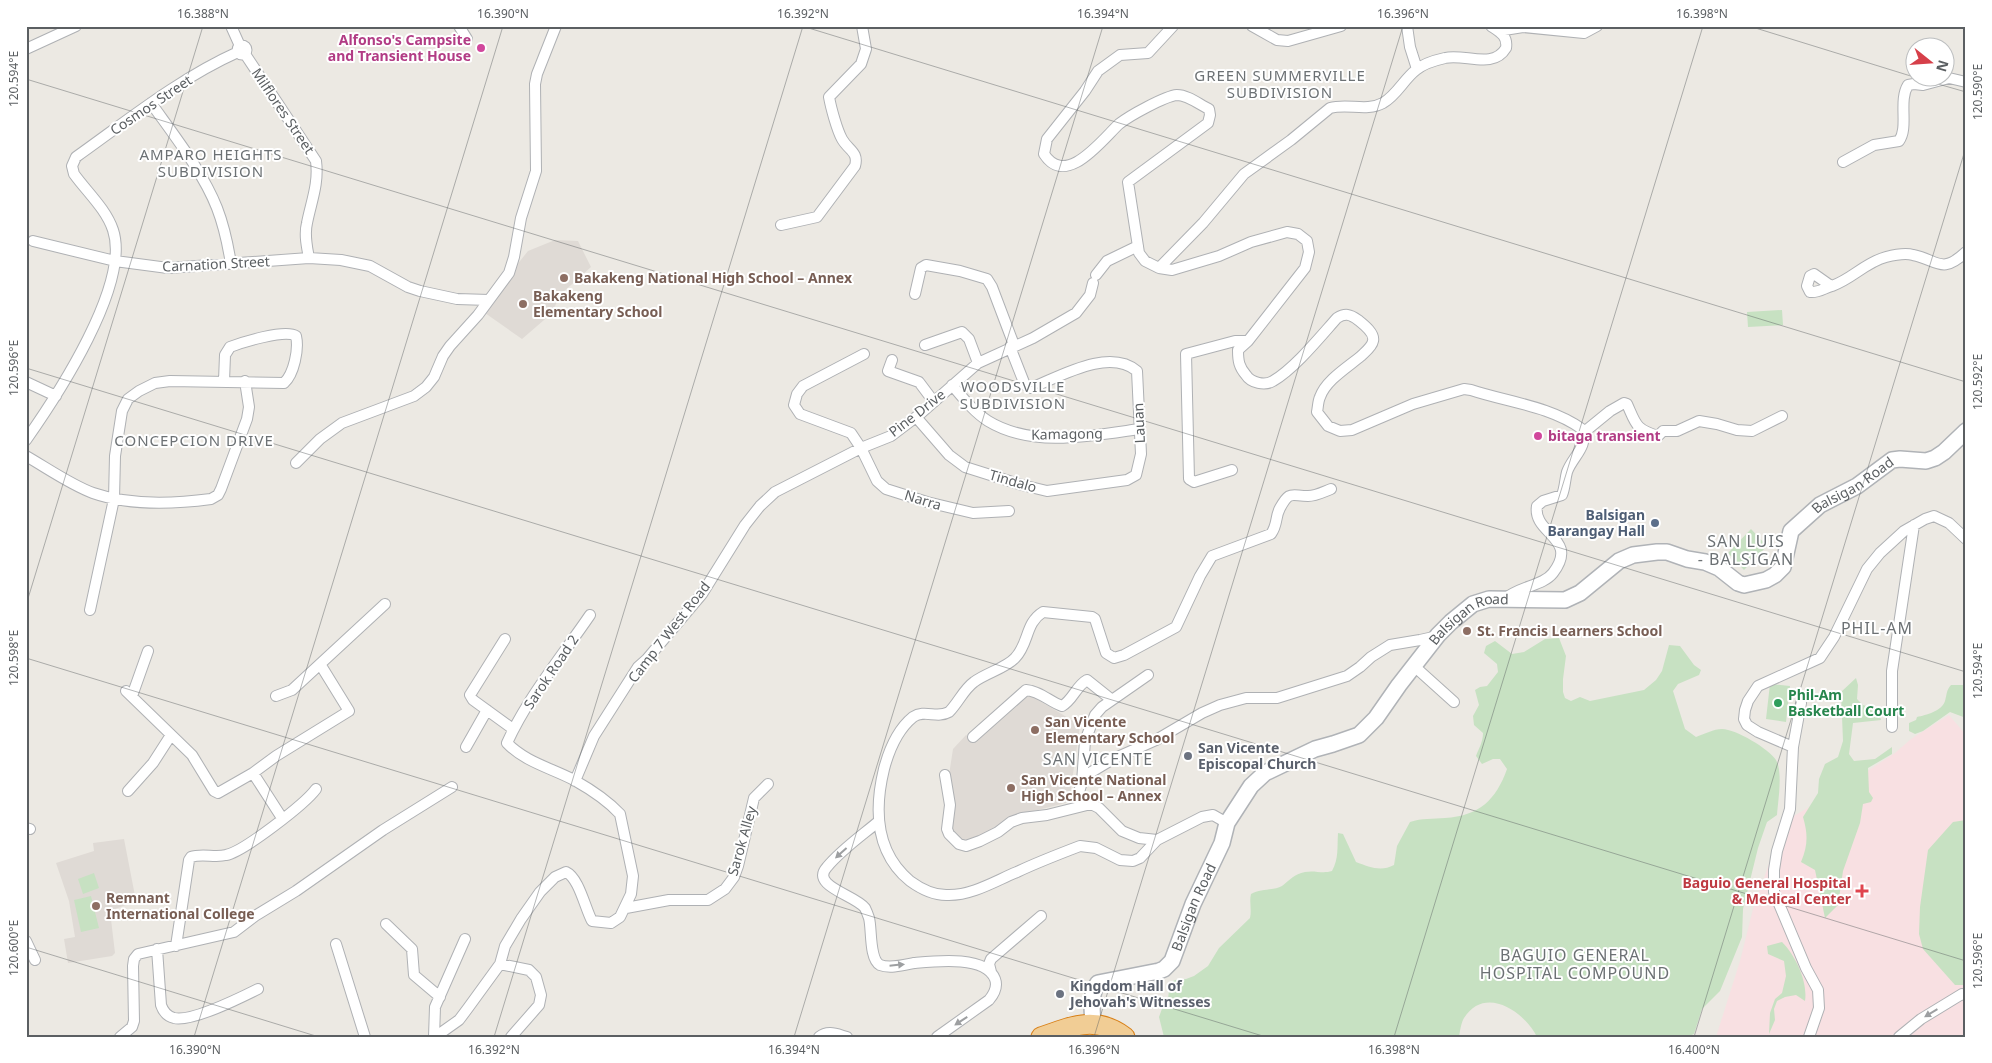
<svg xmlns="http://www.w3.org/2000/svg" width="1992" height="1063" font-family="'Noto Sans',sans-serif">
  <rect width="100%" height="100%" fill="#ece9e3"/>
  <path fill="#dfdad5" d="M555,240L578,241L591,267L561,294L551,314L522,339L485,313L512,271L528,251Z
    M1028,694L1080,725L1069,802L1010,817L998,828L967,842L960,839L954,834L951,823L949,775L953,749L966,735L976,741L985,734Z
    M124,839L136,901L110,911L115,953L112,956L68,963L64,939L75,937L69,901L56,863L94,851L93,843Z"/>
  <path fill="#f8e0e2" d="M1949,715L1966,735V1037H1716L1740,961L1753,909L1781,830L1792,817L1845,786L1895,753L1911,739Z"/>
  <path fill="#c7e1c2" d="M1782,310L1783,325L1748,327L1747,312Z
    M1751,529L1767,546L1744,570L1728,553Z
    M1559,638L1566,656L1563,679V692L1565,698L1571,701L1580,697L1590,701L1644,690L1656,680L1662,671L1669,645L1680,646L1694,665L1701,670L1699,675L1678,684L1673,691L1685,729L1696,737C1704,734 1714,729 1722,729C1736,729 1769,749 1776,760C1783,772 1778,801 1777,815L1767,822L1758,848L1743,909L1742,937L1720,991L1702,1009L1694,1034L1687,1037H1537C1524,1011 1485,985 1464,1018C1461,1023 1460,1031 1459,1037H1164L1159,1017L1163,1006L1168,1000L1169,990L1173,981L1178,979H1186L1194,976L1208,966L1219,948L1250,918C1252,910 1249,902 1251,894C1261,888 1273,891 1282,886C1290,880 1294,874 1305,872C1315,870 1322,874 1332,871C1339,858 1337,848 1338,833L1343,834L1356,862C1369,867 1381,872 1394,865L1397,846L1410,822C1422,818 1433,819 1445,818C1479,816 1496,800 1507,769L1500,759H1493L1482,764L1476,756C1479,748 1483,742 1483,733L1474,725L1473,716L1479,705L1475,690L1480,687L1487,686L1498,672L1497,664L1484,653L1486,646L1495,641L1512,654L1524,652L1545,639Z
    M1856,678L1858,685L1857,699L1863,705L1878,710L1881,720L1853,723L1849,754L1854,761L1875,759L1892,747V754L1868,768L1869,792L1873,798L1871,802L1863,804L1860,823L1843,871L1838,905L1825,918L1815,870L1801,862C1808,846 1808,834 1803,817L1818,793L1819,779L1825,764L1838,757L1843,741L1841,692Z
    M1770,684L1790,686L1786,722L1766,719Z
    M1951,685H1966V718L1950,712L1923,731L1915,734L1909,731V723L1916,720L1917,717C1926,715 1942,711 1945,701C1947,694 1946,691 1951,685Z
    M1966,820V985H1955L1923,949L1919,934L1920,907L1928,850L1953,822Z
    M94,873L99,888L83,894L78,879Z
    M91,896L99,928L81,932L74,900Z
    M1782,942C1796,956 1808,982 1805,1001L1796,995L1785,997L1777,1001L1774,1009L1775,1020L1769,1034L1770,1013L1775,999L1782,993L1786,976L1784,961L1768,954L1767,946Z"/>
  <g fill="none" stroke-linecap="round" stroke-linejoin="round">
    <defs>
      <path id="street" d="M231,26L240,46
        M459,26L467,39
        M1173,26L1148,53L1120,55L1098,71L1085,91L1047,139L1044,154C1066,188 1101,141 1119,124C1129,116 1165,96 1177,95C1188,95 1200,105 1209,109L1210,115L1208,123L1128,182L1139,253L1145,261L1159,268L1172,270L1219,256L1251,242L1287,232L1298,234L1307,241L1309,252L1305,268L1248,341L1238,350C1238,361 1239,367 1246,375C1251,383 1265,386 1273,381C1295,368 1320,337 1337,318C1345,313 1350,314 1358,320C1363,324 1375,333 1373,341C1372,347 1365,352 1361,356C1348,367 1326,380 1320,397C1318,401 1318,407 1317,412L1328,426L1340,431L1352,430L1413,404L1464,389L1471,390C1507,402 1550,406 1582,429C1589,447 1572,457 1567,472C1565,479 1565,488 1562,495L1543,501L1537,506C1532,534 1580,538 1553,573C1543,586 1519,586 1503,600
        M1252,26L1277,40L1288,41L1341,26
        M1407,26L1410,47L1417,69
        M1498,31L1523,27L1584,33L1597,26
        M237.5 50a4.5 4.5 0 1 1 9 0a4.5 4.5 0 1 1-9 0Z
        M26,49L76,26
        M245,54L316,161C319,184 311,202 307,223C304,235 307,247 309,258
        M151,103C173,134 203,172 217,208C224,226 228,245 231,264
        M1843,162L1874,145L1899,141C1909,127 1898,101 1908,85L1914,84L1923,85L1949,78L1966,82
        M781,225L817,217L855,166C859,152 848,150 842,139C837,130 831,108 829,97L861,64L866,49L862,26
        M33,241L115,261L168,268L309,258L341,260L370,266L408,287L420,291L457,299L489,300
        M1159,268L1203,223L1244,174L1291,140L1330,108C1348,103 1366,112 1383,103C1397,95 1404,79 1416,70C1423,64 1436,60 1445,58C1464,53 1493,70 1506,48C1508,36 1500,32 1491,26
        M1096,275L1107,261L1138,246
        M1831,286L1814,274L1810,276L1807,286L1810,292C1819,293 1824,288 1832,286C1852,279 1866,262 1886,257C1894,255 1906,253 1913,255C1938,260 1941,275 1966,252
        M915,294L921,268L926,265L960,271L987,279L992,287L1014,345
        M925,345L962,332L969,339L978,363
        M864,354L803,386L797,394L794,405L800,414L851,433L861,448L877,481L886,489L927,502L973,513L1009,511
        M892,360L888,371L919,382L934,402
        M26,382L56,396
        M952,385C963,398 974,412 988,421C1032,448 1091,436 1139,429
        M916,417L949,455L965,467L1022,485L1047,491L1127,480L1136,475L1141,454L1137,371C1109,347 1059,377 1031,388L1025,385L1010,347
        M1583,433L1610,411L1624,403L1627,404C1636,424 1635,429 1658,436L1663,431H1677L1699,421L1717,424L1737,430L1752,431L1782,416
        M26,440C57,396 131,284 113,230C106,209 87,192 74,174L72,166L76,157C128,120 180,78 238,52
        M26,456C47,468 71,485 93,493C130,506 173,504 211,499L218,495L221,489L247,419L249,407L245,381
        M296,463L320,439L342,423L414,396L426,387L434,377L443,356L450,346L478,315L509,273L514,257L521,218L536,171L535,84L537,74L556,26
        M1232,470L1194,482L1189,479L1186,354L1235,341H1248
        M90,610L114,499L115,456L122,411L128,399L139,391L155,383L170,381L284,383C294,374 299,349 296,336C285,329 243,342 230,347L225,355L224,381
        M505,639L470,695L473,700L513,729
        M1414,666L1454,702
        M126,691L192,755L214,791L218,793L253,773L276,756L349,711L320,664
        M132,696L148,651
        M276,696L292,690L385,604
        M1801,703L1793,747L1790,809L1777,851L1774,870V892L1806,968L1818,990L1819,1008L1809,1037
        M1892,727V671L1914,525
        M973,737L1026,690C1040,691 1050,702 1062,706C1073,700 1076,686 1087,680L1112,700
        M466,747L487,710
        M1793,747L1758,732L1747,725L1744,719L1745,710L1748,701L1758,686L1820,658L1834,637L1867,569L1880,553L1904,531L1925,519L1934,516L1949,523L1966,539
        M253,773L282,818
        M945,775L950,805L947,829L949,834L959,844L966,846L980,841L998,832L1011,822L1022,818L1047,815L1091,804
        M575,781L594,736L638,667L647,659L702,594L745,525L760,506L775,492L861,448L891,436L920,414L978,363L1033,338L1076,313L1090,295L1093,283
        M1082,782L1085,741L1095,715L1102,707L1148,675
        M128,791L153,763L171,735
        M878,822C861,836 841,850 827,867C810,886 855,895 865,908C866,910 868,915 869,918C872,929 869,959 880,965C890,969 904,965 914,963C935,961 986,955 995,979C998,987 994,994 989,1000L937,1037
        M1227,823L1213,815L1202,817L1157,840L1140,858L1133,861L1120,860L1096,848L1080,846C1059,854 1038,862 1017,872C995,881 973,895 949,895C935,896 921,889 910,881C875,852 874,810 884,769C889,750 897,730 913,717C925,709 937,719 949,712C958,703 964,689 974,682C986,673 1006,668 1015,658C1029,644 1025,623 1043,612L1092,617L1095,619L1106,653L1114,658L1124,655L1176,627L1200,576L1212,556L1271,534C1278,524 1275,517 1280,508C1290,490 1291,496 1308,496C1316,496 1323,492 1331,489
        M26,828L30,829
        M1157,840L1139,838L1122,831L1099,808L1081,799L1079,792L1082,782L1088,774L1113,759L1156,740L1202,713L1220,705L1246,698H1277L1347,676L1360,667L1371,657L1390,645L1420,640L1438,636
        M626,908L669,900H708L725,889L734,877L738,866L754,798L768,784
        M386,924L412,949L414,975L440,997
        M26,941L35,960
        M336,944L365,1037
        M176,946L189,860L191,857C202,853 215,858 226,855C243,852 305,804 316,789
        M157,949L161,1005C163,1011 166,1016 174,1018C192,1022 240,998 258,989
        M500,964L529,970L536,977L541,995L539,1005L511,1037
        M991,972L989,964L991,959L1041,916
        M120,1037L132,1027L134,1021L133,966L134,959L138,954L234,932L255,916L296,891L383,830L452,787
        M434,1037L435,1007L465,939
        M435,1037L459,1020L468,1008L500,964L505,946L521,919L540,892L555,877L566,872C579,878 585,908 592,921L611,923L620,917L631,894L633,876L620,814C608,801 590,789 574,780C551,768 525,762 507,743C528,697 562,656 590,615
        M819,1037C828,1030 836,1034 847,1037
        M1899,1037L1921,1019L1962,994L1966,995"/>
      <g id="secondary">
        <path id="s1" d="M1093,1023C1092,1010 1090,994 1098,983L1159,971L1164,969L1172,961L1193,904L1222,843L1227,823L1251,786L1265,773L1315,749L1333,744L1359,735L1376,718L1399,685L1438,635L1451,622L1473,604L1489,599L1565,600L1580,593L1619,561L1633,555L1657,552H1667L1687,559L1705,562L1719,568L1738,583L1744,585L1766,580L1775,575L1783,567L1791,531L1820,505L1857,486L1892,460L1900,459L1926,461L1935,458L1944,452L1966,431"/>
      </g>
      <path id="highway" d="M1041,1037C1072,1026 1096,1015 1125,1037"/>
    </defs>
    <use href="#street" stroke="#afb1b4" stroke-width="12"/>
    <use href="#secondary" stroke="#b0b3b7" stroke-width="18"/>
    <use href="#highway" stroke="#d88018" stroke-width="21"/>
    <use href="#street" stroke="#fff" stroke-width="10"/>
    <use href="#secondary" stroke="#fff" stroke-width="15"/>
    <use href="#highway" stroke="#f1cd95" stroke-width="19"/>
  </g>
  <defs><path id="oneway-solid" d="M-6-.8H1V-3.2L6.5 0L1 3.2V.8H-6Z" transform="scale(1.25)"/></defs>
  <g fill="#9d9fa1">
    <use href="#oneway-solid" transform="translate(841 853) rotate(138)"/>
    <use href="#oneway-solid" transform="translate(897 965) rotate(-6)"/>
    <use href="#oneway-solid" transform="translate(1931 1013) rotate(149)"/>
    <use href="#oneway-solid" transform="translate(961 1021) rotate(147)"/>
  </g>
  <path fill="none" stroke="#5b5f62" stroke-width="1" stroke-opacity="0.45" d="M802,26L1966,382M1749,26L1914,77M1917,78L1966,92M26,79L1966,672M26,368L1966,961M26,605L203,26M26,658L1266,1037M26,947L319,1037M194,1037L503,26M494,1037L803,26M794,1037L1103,26M1094,1037L1403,26M1394,1037L1703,26M1694,1037L1966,147"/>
  <g fill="#d1479c" stroke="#fff" stroke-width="2">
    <circle cx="481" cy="48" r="5"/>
    <circle cx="1538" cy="436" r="5"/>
  </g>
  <g fill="#8d6e63" stroke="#fff" stroke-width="2">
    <circle cx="564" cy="278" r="5"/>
    <circle cx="523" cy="304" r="5"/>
    <circle cx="1467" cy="631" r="5"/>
    <circle cx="1035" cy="730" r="5"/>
    <circle cx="1011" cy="788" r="5"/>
    <circle cx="96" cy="906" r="5"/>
  </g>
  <circle fill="#5c6f8a" stroke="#fff" stroke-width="2" cx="1655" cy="523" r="5"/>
  <circle fill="#2e9e5b" stroke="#fff" stroke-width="2" cx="1778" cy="703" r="5"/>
  <g fill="#6b7280" stroke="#fff" stroke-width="2">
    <circle cx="1188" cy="756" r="5"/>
    <circle cx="1060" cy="994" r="5"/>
  </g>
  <path fill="#e0444e" stroke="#fff" stroke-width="2" d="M1859.5 883.5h5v5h5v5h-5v5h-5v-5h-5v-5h5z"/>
  <g text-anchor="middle" stroke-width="4" stroke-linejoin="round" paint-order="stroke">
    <g font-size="14" font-weight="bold" fill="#b23c85" stroke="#fff" text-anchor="end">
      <text x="471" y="45">Alfonso's Campsite<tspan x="471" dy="16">and Transient House</tspan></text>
      <text x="1548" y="441" text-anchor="start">bitaga transient</text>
    </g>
    <g font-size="14" fill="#5b5f62" stroke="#fff">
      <text transform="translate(151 105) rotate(-34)" y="5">Cosmos Street</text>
      <text transform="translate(283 111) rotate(56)" y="5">Milflores Street</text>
      <text transform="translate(216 264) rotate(-3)" y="5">Carnation Street</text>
      <text transform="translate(917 413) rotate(-38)" y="5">Pine Drive</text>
      <text transform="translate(1139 423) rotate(-93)" y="5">Lauan</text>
      <text transform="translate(1067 434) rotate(-1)" y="5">Kamagong</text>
      <text transform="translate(1013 481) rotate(16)" y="5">Tindalo</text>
      <text dy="5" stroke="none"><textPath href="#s1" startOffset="1061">Balsigan Road</textPath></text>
      <text transform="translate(923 500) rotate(17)" y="5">Narra</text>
      <text dy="5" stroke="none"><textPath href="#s1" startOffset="598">Balsigan Road</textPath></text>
      <text transform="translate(669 632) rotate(-52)" y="5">Camp 7 West Road</text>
      <text transform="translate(551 672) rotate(-56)" y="5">Sarok Road 2</text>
      <text transform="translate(742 841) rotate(-74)" y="5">Sarok Alley</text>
      <text dy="5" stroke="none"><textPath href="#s1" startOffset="178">Balsigan Road</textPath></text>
    </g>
    <g font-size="14" font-weight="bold" fill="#785e54" stroke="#fff" text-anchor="start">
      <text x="574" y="283">Bakakeng National High School – Annex</text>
      <text x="533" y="301">Bakakeng<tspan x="533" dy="16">Elementary School</tspan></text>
      <text x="1477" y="636">St. Francis Learners School</text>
      <text x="1045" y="727">San Vicente<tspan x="1045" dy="16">Elementary School</tspan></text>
      <text x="1021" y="785">San Vicente National<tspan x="1021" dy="16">High School – Annex</tspan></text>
      <text x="106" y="903">Remnant<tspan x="106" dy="16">International College</tspan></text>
    </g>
    <g font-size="14" font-weight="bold" fill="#4e5e75" stroke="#fff" text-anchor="end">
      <text x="1645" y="520">Balsigan<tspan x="1645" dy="16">Barangay Hall</tspan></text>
    </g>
    <g font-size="14" font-weight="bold" fill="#27864d" stroke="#fff" text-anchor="start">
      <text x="1788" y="700">Phil-Am<tspan x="1788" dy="16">Basketball Court</tspan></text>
    </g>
    <g font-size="14" font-weight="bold" fill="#5b616d" stroke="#fff" text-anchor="start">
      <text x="1198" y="753">San Vicente<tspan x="1198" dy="16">Episcopal Church</tspan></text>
      <text x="1070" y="991">Kingdom Hall of<tspan x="1070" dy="16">Jehovah's Witnesses</tspan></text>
    </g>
    <g font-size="14" font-weight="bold" fill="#be3a42" stroke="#fff" text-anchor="end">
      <text x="1851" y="888">Baguio General Hospital<tspan x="1851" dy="16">&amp; Medical Center</tspan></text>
    </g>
    <g font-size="15" letter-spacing="1" fill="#6c7174" stroke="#fff">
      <text x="1280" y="81">GREEN SUMMERVILLE<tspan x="1280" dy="17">SUBDIVISION</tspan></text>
      <text x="211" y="160">AMPARO HEIGHTS<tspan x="211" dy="17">SUBDIVISION</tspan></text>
      <text x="1013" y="392">WOODSVILLE<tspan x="1013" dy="17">SUBDIVISION</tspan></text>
      <text x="194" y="446">CONCEPCION DRIVE</text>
    </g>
    <g font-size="16" letter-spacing="1" fill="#6c7174" stroke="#fff">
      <text x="1746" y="547">SAN LUIS<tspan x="1746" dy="18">- BALSIGAN</tspan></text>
      <text x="1877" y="634">PHIL-AM</text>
      <text x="1098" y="765">SAN VICENTE</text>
      <text x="1575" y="961">BAGUIO GENERAL<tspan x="1575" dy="18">HOSPITAL COMPOUND</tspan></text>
    </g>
  </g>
  <rect width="1992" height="1063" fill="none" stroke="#ffffff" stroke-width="55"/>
  <g transform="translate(1930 62) rotate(107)"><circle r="24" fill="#ffffff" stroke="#bdbfc0"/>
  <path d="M0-4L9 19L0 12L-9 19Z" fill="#d63f49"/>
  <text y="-8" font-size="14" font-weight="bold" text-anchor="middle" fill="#5b5f62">N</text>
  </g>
  <rect x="28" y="28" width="1936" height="1008" fill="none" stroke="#5b5f62" stroke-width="2"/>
  <g font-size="12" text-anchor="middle" fill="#5b5f62">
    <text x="203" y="18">16.388°N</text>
    <text x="503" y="18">16.390°N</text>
    <text x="803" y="18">16.392°N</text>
    <text x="1103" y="18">16.394°N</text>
    <text x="1403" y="18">16.396°N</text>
    <text x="1702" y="18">16.398°N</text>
    <text transform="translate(14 79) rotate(-90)" y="4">120.594°E</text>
    <text transform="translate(1978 92) rotate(-90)" y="4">120.590°E</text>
    <text transform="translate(14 368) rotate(-90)" y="4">120.596°E</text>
    <text transform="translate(1978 382) rotate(-90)" y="4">120.592°E</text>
    <text transform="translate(14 658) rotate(-90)" y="4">120.598°E</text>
    <text transform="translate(1978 671) rotate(-90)" y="4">120.594°E</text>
    <text transform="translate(14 948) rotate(-90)" y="4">120.600°E</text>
    <text transform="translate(1978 961) rotate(-90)" y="4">120.596°E</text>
    <text x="195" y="1054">16.390°N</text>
    <text x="494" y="1054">16.392°N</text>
    <text x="794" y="1054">16.394°N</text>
    <text x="1094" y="1054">16.396°N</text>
    <text x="1394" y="1054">16.398°N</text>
    <text x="1694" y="1054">16.400°N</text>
  </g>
</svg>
